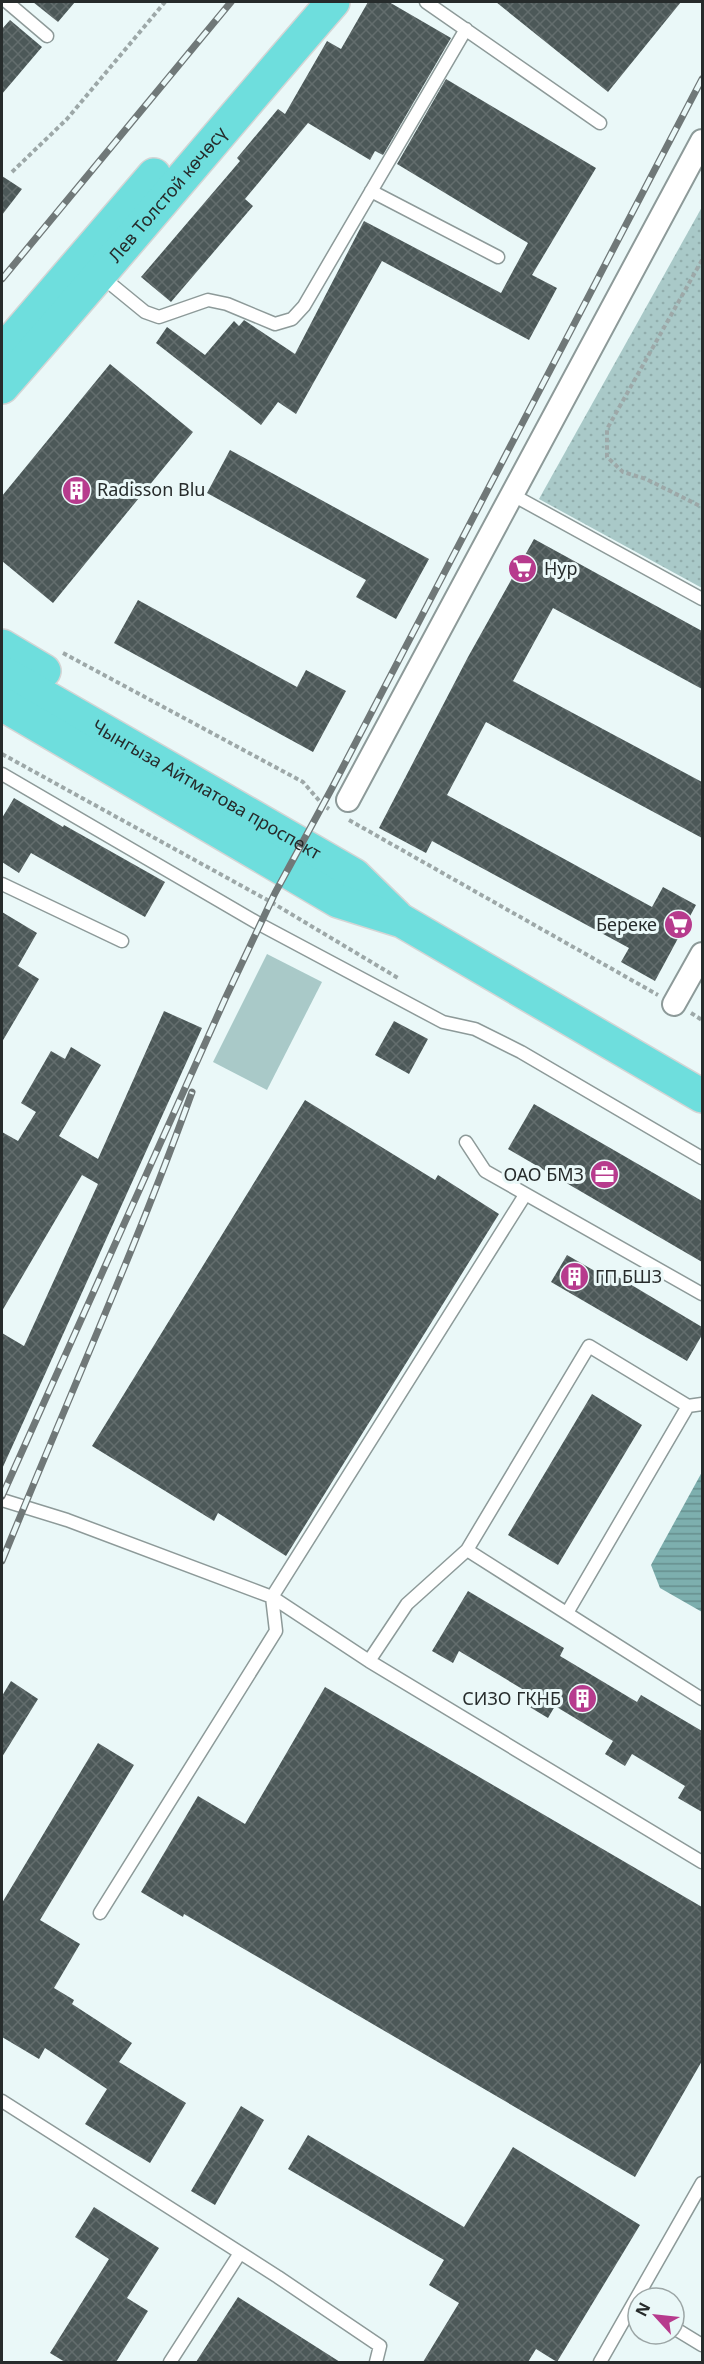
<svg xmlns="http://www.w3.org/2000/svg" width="704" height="2364" font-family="'Noto Sans',sans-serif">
  <defs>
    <pattern id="garden-dots" width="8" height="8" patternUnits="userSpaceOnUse" patternTransform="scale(1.5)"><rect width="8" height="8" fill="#a9c9c8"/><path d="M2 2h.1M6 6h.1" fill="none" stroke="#91adac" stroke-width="1.8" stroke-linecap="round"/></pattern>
    <pattern id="water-rules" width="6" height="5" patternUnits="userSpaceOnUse" patternTransform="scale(1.5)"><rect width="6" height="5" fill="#7dafae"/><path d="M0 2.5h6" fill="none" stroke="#668f8e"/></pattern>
    <pattern id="building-cross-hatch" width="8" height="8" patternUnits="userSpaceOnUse" patternTransform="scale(1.5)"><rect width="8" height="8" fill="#4c5858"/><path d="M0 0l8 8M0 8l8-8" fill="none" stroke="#636d6d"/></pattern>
  </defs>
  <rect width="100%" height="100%" fill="#eaf8f8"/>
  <path fill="url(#garden-dots)" d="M702,207V588L539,499Z"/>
  <path fill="#a9c9c8" d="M267,954L322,982L267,1090L213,1062Z"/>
  <path fill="url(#water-rules)" d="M702,1472V1612L660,1588L651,1565Z"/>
  <path fill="url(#building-cross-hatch)" d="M33,2H75L58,22Z
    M368,2H389L451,38L383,155L375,151L370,160L308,123L245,199L253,206L171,302L141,277L240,161L237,158L278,109L285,114L327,41L341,49Z
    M496,2H681L608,92Z
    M10,20L42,47L2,94V29Z
    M446,79L596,168L532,275L557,288L529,340L382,261L296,414L278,402L261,425L156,343L167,327L205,355L234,321L239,326L244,320L295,354L364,221L501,293L528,243L397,164Z
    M2,176L22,189L2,215Z
    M110,364L193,432L53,603L2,561V496Z
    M230,450L429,559L396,619L356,597L366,580L207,493Z
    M534,539L702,631V689L553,608L513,681L702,782V838L486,722L447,795L652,907L663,887L696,905L655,981L621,962L629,948L432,841L426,853L379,828L468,657Z
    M138,600L297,687L306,670L346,691L313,752L114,643Z
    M14,798L63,827L64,825L165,882L145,917L31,853L19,873L2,862V818Z
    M2,912L37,933L18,966L39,979L2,1042Z
    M164,1011L202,1028L2,1469V1333L24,1346L98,1184L82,1175L2,1311V1132L18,1141L36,1112L21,1103L51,1051L65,1059L71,1047L101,1065L59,1136L98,1159Z
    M394,1021L428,1039L409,1074L375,1055Z
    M305,1100L435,1180L438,1175L499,1214L286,1556L218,1513L214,1521L92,1446Z
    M534,1104L702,1201V1262L508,1149Z
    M567,1255L600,1274L603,1268L702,1327V1335L687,1361L551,1282Z
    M592,1394L642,1425L558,1565L508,1535Z
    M468,1591L564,1648L560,1656L637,1702L641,1695L702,1731V1812L678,1798L685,1786L632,1754L625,1766L605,1754L613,1741L555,1706L548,1718L528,1706L534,1696L459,1651L453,1663L432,1651Z
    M11,1681L38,1699L2,1757V1696Z
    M325,1687L702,1907V2061L635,2177L184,1914L183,1917L141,1892L198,1796L245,1824Z
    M98,1743L134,1765L40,1920L80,1944L54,1988L74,2000L72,2004L132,2043L119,2062L186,2103L150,2163L85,2124L107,2089L45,2048L39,2059L2,2037V1903Z
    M241,2106L264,2120L215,2205L191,2191Z
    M308,2135L464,2227L513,2147L640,2225L557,2362L536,2349L528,2362H423L459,2303L429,2285L444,2260L288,2169Z
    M94,2207L159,2248L127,2298L148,2311L116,2362H65L50,2353L109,2259L75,2237Z
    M238,2297L340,2362H196Z"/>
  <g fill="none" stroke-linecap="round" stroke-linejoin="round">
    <defs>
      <path id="lane" d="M7,2L47,36
        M426,2L600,123
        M371,191L498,257
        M101,276L145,312L159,317L208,300L227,304L275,324L292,319L304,306L466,29
        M511,494L702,599
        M2,774L261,925L443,1022L475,1029L521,1052L702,1158
        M2,884L122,941
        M466,1142L485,1171L702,1294
        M2,1500L67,1520L272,1597L369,1661L702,1862
        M467,1550L702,1699
        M567,1613L688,1406
        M369,1661L407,1604L467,1550L589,1346L688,1406L702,1404
        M100,1913L276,1631L272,1597L525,1195
        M2,2101L278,2277L380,2346L376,2362
        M674,2328L702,2345
        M170,2362L240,2253
        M600,2362L702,2183"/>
      <path id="street" d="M348,800L702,141
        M674,1004L702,954"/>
      <g id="primary">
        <path d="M2,352L154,175"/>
        <path id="s1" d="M2,387C114,260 222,130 333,2"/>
        <path d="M2,646L44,671"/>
        <path id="s2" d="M2,672L354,875L396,916"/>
        <path d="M2,704L338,901L402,921L702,1096"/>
      </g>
    </defs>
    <use href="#lane" stroke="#8d9a99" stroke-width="15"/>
    <use href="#street" stroke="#8d9a99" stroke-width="26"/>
    <use href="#primary" stroke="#d4d5d5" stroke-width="36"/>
    <path stroke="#9da8a8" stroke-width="4" stroke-dasharray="4.5 3" stroke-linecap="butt" d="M12,172L67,119L165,2
      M702,260L607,429V457L623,472L646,479L702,507
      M63,653L303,782L323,805L329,809
      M2,754L271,902L398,978
      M349,820L658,995
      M691,1013L702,1020"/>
    <use href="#lane" stroke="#fff" stroke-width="12"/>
    <use href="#street" stroke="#fff" stroke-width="22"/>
    <use href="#primary" stroke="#6ededd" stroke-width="33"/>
    <defs>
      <path id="rail" d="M2,279L231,2
        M2,1496L225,999L275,893L332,788L702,79
        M2,1561C65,1405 135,1251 192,1092"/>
    </defs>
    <use href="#rail" stroke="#707878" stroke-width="7"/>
    <use href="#rail" stroke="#eaf8f8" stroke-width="4.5" stroke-dasharray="14" stroke-linecap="butt"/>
  </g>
  <defs>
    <symbol id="building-disc" viewBox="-11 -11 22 22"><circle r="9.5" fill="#b73b8d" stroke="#eaf8f8"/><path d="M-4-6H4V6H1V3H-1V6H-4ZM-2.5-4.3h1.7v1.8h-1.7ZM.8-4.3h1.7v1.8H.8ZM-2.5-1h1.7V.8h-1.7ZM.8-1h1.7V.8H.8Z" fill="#fff"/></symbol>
    <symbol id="supermarket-disc" viewBox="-11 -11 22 22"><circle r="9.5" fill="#b73b8d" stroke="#eaf8f8"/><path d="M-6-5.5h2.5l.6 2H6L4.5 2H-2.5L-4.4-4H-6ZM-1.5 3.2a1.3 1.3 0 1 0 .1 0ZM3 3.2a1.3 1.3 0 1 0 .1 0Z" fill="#fff"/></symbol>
    <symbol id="office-disc" viewBox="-11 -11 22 22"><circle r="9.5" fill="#b73b8d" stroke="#eaf8f8"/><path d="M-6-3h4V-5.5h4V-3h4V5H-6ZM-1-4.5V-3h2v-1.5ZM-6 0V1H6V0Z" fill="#fff"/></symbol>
  </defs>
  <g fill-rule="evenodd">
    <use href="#building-disc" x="60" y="474" width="33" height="33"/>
    <use href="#supermarket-disc" x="506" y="552" width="33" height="33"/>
    <use href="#supermarket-disc" x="662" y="908" width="33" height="33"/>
    <use href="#office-disc" x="588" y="1158" width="33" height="33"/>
    <use href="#building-disc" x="558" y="1260" width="33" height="33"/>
    <use href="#building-disc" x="566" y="1682" width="33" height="33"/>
  </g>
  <g text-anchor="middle" stroke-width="6" stroke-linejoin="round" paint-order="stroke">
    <g font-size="18" fill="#262b2b" stroke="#eaf8f8">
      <text dy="6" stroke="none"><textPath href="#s1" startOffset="254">Лев Толстой көчөсү</textPath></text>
      <text dy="6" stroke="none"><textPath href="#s2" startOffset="236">Чынгыза Айтматова проспект</textPath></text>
    </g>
    <g font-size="18" fill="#262b2b" stroke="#eaf8f8" text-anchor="start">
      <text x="97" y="496">Radisson Blu</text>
      <text x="544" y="575">Нур</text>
      <text x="657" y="931" text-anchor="end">Береке</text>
      <text x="584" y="1181" text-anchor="end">ОАО БМЗ</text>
      <text x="595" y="1283">ГП БШЗ</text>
      <text x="561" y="1705" text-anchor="end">СИЗО ГКНБ</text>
    </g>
  </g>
  <rect width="704" height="2364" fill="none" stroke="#262b2b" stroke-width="6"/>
  <g transform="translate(656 2316) rotate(297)"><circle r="28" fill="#eaf8f8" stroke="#9ca6a6" stroke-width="1.5"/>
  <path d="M0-4.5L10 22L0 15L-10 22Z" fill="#b73b8d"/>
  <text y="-9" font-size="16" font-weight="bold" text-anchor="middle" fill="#262b2b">N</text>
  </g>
</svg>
